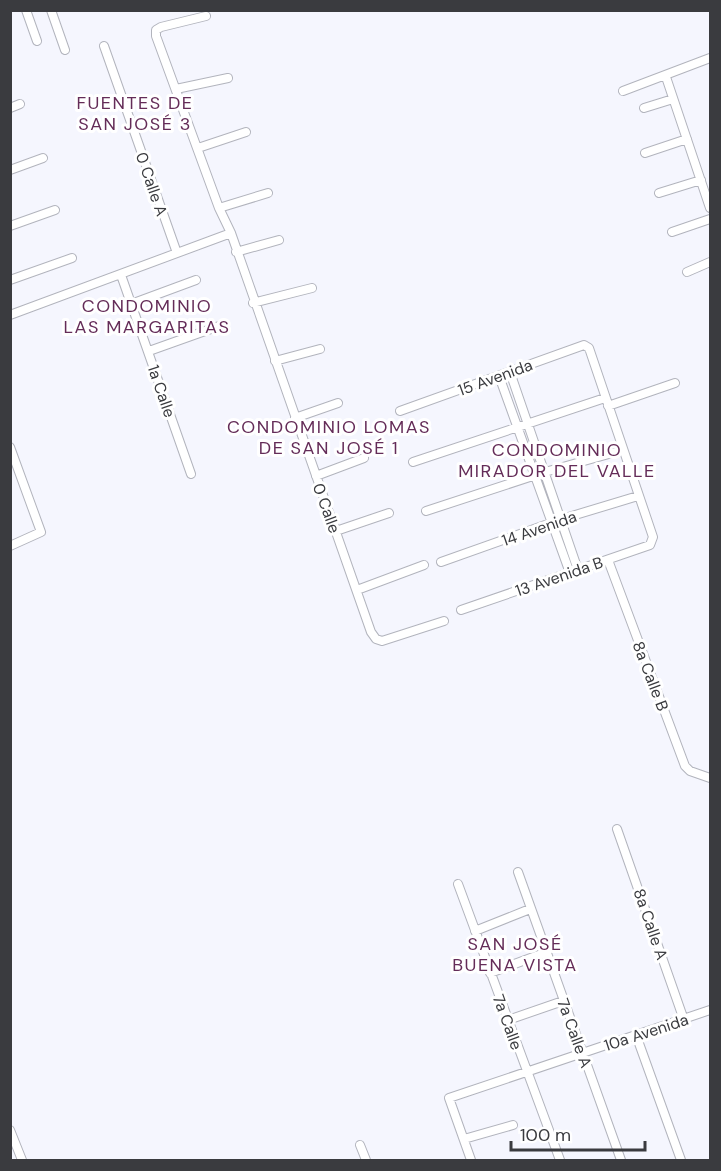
<svg xmlns="http://www.w3.org/2000/svg" width="721" height="1171" font-family="'DM Sans',sans-serif">
  <rect width="100%" height="100%" fill="#f5f6fe"/>
  <g fill="none" stroke-linecap="round" stroke-linejoin="round">
    <defs>
      <path id="street" d="M26,10L37,41
        M51,10L65,50
        M206,16L161,27L156,30V36L219,208L231,233L371,632L376,639L382,641L444,621
        M104,46L177,253
        M666,77L710,208
        M176,89L228,78
        M623,91L710,58
        M10,108L20,104
        M644,108L673,99
        M198,148L246,132
        M645,153L687,139
        M10,170L43,158
        M659,193L701,180
        M219,208L268,193
        M10,226L55,210
        M672,232L710,219
        M236,252L279,240
        M687,272L710,262
        M121,275L191,474
        M10,280L72,258
        M253,303L312,288
        M131,304L196,280
        M10,315L231,233
        M149,351L222,325
        M275,361L320,349
        M510,372L578,570
        M499,376L570,573
        M608,406L675,383
        M400,411L584,345L589,348L653,537L650,545L461,610
        M295,418L338,403
        M10,447L41,532L10,546
        M413,462L605,398
        M316,476L364,458
        M426,511L545,472L623,450
        M336,531L389,513
        M608,560L685,766L690,771L710,778
        M441,562L562,519L638,496
        M357,590L424,565
        M617,829L684,1020
        M518,872L621,1160
        M458,884L560,1160
        M475,931L530,909
        M490,973L547,952
        M508,1020L563,1001
        M636,1035L681,1160
        M10,1130L22,1160
        M464,1139L513,1125
        M360,1145L366,1160
        M471,1160L449,1098L710,1010"/>
    </defs>
    <use href="#street" stroke="#b2b4bd" stroke-width="10"/>
    <use href="#street" stroke="#fff" stroke-width="8"/>
  </g>
  <g text-anchor="middle" stroke-width="6" stroke-linejoin="round" paint-order="stroke">
    <g font-size="16" fill="#3a3b3f" stroke="#fff">
      <text transform="translate(152 184) rotate(71)" y="6">0 Calle A</text>
      <text transform="translate(495 377) rotate(-20)" y="6">15 Avenida</text>
      <text transform="translate(162 391) rotate(71)" y="6">1a Calle</text>
      <text transform="translate(327 508) rotate(70)" y="6">0 Calle</text>
      <text transform="translate(539 528) rotate(-19)" y="6">14 Avenida</text>
      <text transform="translate(559 576) rotate(-19)" y="6">13 Avenida B</text>
      <text transform="translate(651 676) rotate(69)" y="6">8a Calle B</text>
      <text transform="translate(651 924) rotate(71)" y="6">8a Calle A</text>
      <text transform="translate(508 1022) rotate(70)" y="6">7a Calle</text>
      <text transform="translate(646 1032) rotate(-18)" y="6">10a Avenida</text>
      <text transform="translate(575 1033) rotate(70)" y="6">7a Calle A</text>
    </g>
    <g font-size="18" letter-spacing="1.5" fill="#642c58" stroke="#fff">
      <text x="135" y="109">FUENTES DE<tspan x="135" dy="21">SAN JOSÉ 3</tspan></text>
      <text x="147" y="312">CONDOMINIO<tspan x="147" dy="21">LAS MARGARITAS</tspan></text>
      <text x="329" y="433">CONDOMINIO LOMAS<tspan x="329" dy="21">DE SAN JOSÉ 1</tspan></text>
      <text x="557" y="456">CONDOMINIO<tspan x="557" dy="21">MIRADOR DEL VALLE</tspan></text>
      <text x="515" y="950">SAN JOSÉ<tspan x="515" dy="21">BUENA VISTA</tspan></text>
    </g>
  </g>
  <rect width="721" height="1171" fill="none" stroke="#3a3b3f" stroke-width="24"/>
  <path d="M511 1141v9h134v-9" fill="none" stroke="#3a3b3f" stroke-width="3"/>
  <text x="520" y="1141" font-size="18" fill="#3a3b3f" stroke="#ffffff" stroke-width="4.5" paint-order="stroke">100 m</text>
</svg>
